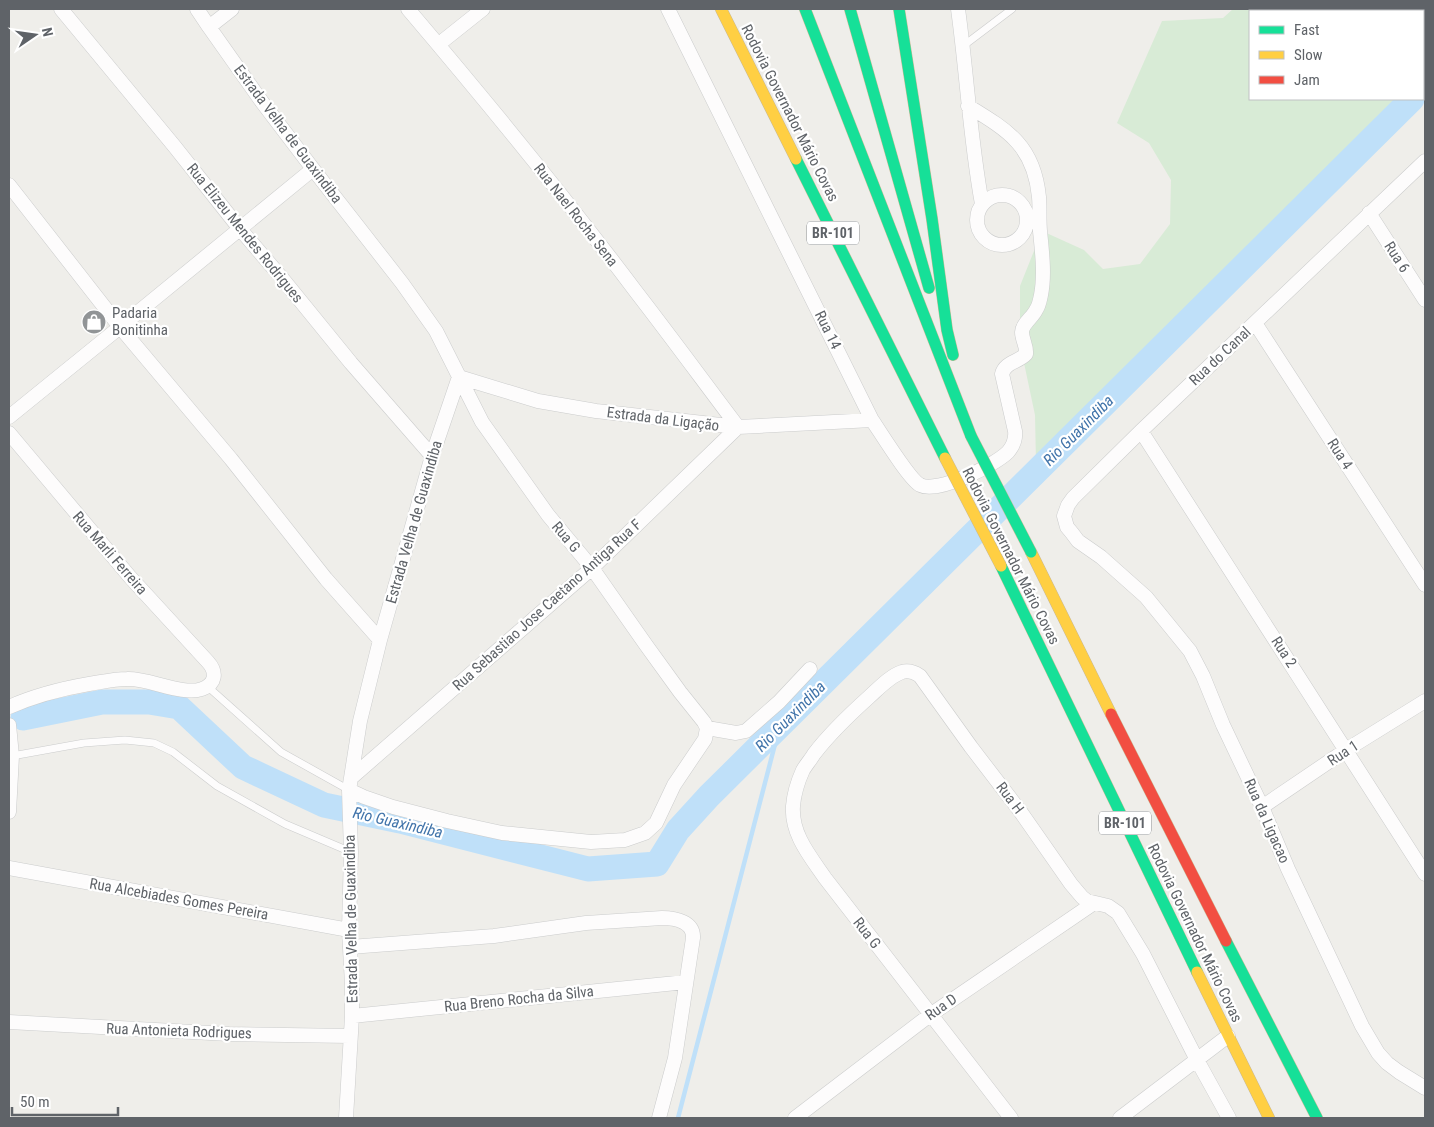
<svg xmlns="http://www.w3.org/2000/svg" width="1434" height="1127" font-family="'Roboto Condensed',sans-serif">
  <rect width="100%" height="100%" fill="#efeeea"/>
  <path fill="#d8ebd6" d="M1233,9H1425V84L1423,87V11H1250V99H1411L1064,444L1036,463L1035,415L1020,344V286L1042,231L1084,250L1103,269L1140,264L1170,224L1171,180L1149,143L1117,123L1162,21L1223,18Z"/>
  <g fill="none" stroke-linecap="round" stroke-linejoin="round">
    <path stroke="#bfe0f9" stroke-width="4.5" d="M678,1118L780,725"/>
    <path stroke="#bfe0f9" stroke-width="25" d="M23,718L102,702H149L179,707L243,767L324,805L400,821L588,869L657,864L678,830L709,796L1412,99"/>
    <defs>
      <path id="lane" d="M963,46L1012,9
        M207,686L281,752L349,790
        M12,756L84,743L125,740L154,743L173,752L217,786L285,824L351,852"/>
      <path id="street" d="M61,9L175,147L240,229L281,277L351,363L432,456
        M197,9L209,27L262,102L313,169L402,283L436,331L482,422L548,515L592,568L646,645L680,692L704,722L707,728L705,739L674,785L656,823L645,833L625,840L591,842L502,833L447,821L393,807L364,797L349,790
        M408,9C487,102 564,196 637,293C671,337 704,382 738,427
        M668,9L872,420C881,433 909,479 920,485C938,494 995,465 1008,452C1013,446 1016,439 1015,431L1002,374C1005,362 1019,362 1026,354C1027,346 1022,340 1022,332C1022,324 1033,317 1036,310C1039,306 1040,300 1041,295C1045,275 1042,251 1040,231C1039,220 1040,208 1039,197C1034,146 1009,131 968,106
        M958,9C967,74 970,139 982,204
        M209,27L232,9
        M439,44L483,9
        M1425,161L1141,431L1073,498L1068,505L1064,516L1067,527L1072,533L1078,541L1101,557L1146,597L1190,651L1203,676L1223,725L1262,807L1288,869L1362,1026L1378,1053L1387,1063L1399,1072L1425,1088
        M9,185L120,327L231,459L326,579L380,640
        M977 220a25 25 0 1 1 50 0a25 25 0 1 1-50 0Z
        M1369,213L1425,300
        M1255,323L1425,585
        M459,377L538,401L596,411L703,423L738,427L872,420
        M9,417L120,327L313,169
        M1141,431L1425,874
        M9,433L130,577L208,662C217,672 216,684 202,689C182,696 149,678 127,679C114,679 102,682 89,684C60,689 36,695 9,707
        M9,725L12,756L9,812
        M707,728L736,733L746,731L779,702L810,669
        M351,778L592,568L738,427
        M1262,807L1346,750L1425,701
        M9,868L349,930
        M350,947L494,936L586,923L662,918C676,918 694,922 693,938L675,1058L659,1118
        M352,1016L686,982
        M9,1022L229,1034L350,1036
        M346,1118L352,1016V984L349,930L351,852L349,790L351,778L360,721L380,640L432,456L459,377
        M795,1118L930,1015L1094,903
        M1011,1118L825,878C810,856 791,834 793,806C794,794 798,781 803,770C806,765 811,759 814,754C830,733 849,715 869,697C879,688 890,676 902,672C909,670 914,672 920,676L971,747L1020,811L1071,884L1082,897L1087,901L1108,906L1118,913L1143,954L1197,1060L1229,1118
        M1120,1118L1228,1036"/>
      <path id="fast" d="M805,9L971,436
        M850,9L929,288
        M899,9L932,219L947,330L953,355
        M796,159L945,458
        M1001,566L1197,972
        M1226,941L1317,1118"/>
      <path id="slow" d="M721,9L796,159
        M1031,552L1111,714
        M1197,972L1269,1118"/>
      <path id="jam" d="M1111,714L1226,941"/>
    </defs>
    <use href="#lane" stroke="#cbcccc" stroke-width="8"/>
    <use href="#street" stroke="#cbcccc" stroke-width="15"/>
    <use href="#fast" stroke="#c8b996" stroke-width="12"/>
    <use href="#slow" stroke="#c8b996" stroke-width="12"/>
    <use href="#jam" stroke="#c8b996" stroke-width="12"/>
    <use href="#lane" stroke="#fdfcfc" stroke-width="7"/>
    <use href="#street" stroke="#fdfcfc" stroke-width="14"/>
    <use href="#fast" stroke="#16e098" stroke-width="11"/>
    <use href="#slow" stroke="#ffcf43" stroke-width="11"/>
    <use href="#jam" stroke="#f24e42" stroke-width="11"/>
    <defs>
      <path id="fast-bridge" d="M971,436L1031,552"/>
      <path id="slow-bridge" d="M945,458L1001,566"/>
    </defs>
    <use href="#fast-bridge" stroke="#c8b996" stroke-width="12" stroke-linecap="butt"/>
    <use href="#slow-bridge" stroke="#c8b996" stroke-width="12" stroke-linecap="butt"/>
    <use href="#fast-bridge" stroke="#16e098" stroke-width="11"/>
    <use href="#slow-bridge" stroke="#ffcf43" stroke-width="11"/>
  </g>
  <defs>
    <symbol id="shop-disc" viewBox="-11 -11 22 22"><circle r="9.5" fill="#919496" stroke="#fff"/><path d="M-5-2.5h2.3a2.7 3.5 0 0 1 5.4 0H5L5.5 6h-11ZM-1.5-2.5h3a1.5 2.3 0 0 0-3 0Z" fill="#fff"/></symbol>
  </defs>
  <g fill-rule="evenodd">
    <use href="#shop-disc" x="80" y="308" width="28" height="28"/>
  </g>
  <g text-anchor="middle" stroke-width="4.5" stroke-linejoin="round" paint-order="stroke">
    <g fill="#fff" stroke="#8f9295" stroke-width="1">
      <rect x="807" y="221.5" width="52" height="23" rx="4"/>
      <rect x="1099" y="811.5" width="52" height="23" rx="4"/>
    </g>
    <g font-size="14" font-weight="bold" fill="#5f6368">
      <text x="833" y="238">BR-101</text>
      <text x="1125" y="828">BR-101</text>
    </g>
    <g font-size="15" fill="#5f6368" stroke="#fff">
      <text transform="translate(790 113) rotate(63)" y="5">Rodovia Governador Mário Covas</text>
      <text transform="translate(288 134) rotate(53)" y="5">Estrada Velha de Guaxindiba</text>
      <text transform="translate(576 215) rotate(52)" y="5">Rua Nael Rocha Sena</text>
      <text transform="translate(245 233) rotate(51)" y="5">Rua Elizeu Mendes Rodrigues</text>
      <text transform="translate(1397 257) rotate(57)" y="5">Rua 6</text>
      <text transform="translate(828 330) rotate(64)" y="5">Rua 14</text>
      <text transform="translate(1220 356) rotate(-43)" y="5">Rua do Canal</text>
      <text transform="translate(663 419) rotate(7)" y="5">Estrada da Ligação</text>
      <text transform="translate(1340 454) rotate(57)" y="5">Rua 4</text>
      <text transform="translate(414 522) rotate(-74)" y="5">Estrada Velha de Guaxindiba</text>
      <text transform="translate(566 537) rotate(50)" y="5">Rua G</text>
      <text transform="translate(110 553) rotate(49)" y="5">Rua Marli Ferreira</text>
      <text transform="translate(1011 556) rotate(63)" y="5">Rodovia Governador Mário Covas</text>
      <text transform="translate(547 605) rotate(-42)" y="5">Rua Sebastiao Jose Caetano Antiga Rua F</text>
      <text transform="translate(1284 652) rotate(57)" y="5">Rua 2</text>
      <text transform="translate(1343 753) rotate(-33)" y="5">Rua 1</text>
      <text transform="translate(1010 798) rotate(53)" y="5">Rua H</text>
      <text transform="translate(1267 821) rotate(66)" y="5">Rua da Ligacao</text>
      <text transform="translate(179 899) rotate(10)" y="5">Rua Alcebiades Gomes Pereira</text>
      <text transform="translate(351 919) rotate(-91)" y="5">Estrada Velha de Guaxindiba</text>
      <text transform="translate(867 933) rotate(52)" y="5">Rua G</text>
      <text transform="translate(1195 933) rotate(64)" y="5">Rodovia Governador Mário Covas</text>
      <text transform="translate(519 999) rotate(-6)" y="5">Rua Breno Rocha da Silva</text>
      <text transform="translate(941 1007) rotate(-35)" y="5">Rua D</text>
      <text transform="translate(179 1031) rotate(2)" y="5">Rua Antonieta Rodrigues</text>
    </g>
    <g font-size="15" fill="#5f6368" stroke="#fff" text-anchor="start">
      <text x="112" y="318">Padaria<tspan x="112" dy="17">Bonitinha</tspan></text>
    </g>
    <g font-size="16" font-style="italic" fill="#4174aa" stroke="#fff">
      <text transform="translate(1078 430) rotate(-45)" y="6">Rio Guaxindiba</text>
      <text transform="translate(790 716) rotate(-45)" y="6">Rio Guaxindiba</text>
      <text transform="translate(398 822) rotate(13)" y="6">Rio Guaxindiba</text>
    </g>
  </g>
  <rect width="1434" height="1127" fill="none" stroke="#5f6368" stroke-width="20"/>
  <rect x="1249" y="10" width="175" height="90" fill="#ffffff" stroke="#bfc1c3"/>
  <rect x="1259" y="26" width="25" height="8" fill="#16e098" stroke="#bfc1c3"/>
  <text x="1294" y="35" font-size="15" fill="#5f6368">Fast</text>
  <rect x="1259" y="51" width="25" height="8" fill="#ffcf43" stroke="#bfc1c3"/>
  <text x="1294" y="60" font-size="15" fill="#5f6368">Slow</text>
  <rect x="1259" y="76" width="25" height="8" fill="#f24e42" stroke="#bfc1c3"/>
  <text x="1294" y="85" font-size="15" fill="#5f6368">Jam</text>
  <g transform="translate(35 35) rotate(77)" stroke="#ffffff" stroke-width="4" paint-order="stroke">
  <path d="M0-4L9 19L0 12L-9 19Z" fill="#5f6368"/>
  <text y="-8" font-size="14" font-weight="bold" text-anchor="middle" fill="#5f6368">N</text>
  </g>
  <path d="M12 1107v8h106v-8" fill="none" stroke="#5f6368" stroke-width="2.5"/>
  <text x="20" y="1107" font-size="15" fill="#5f6368" stroke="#ffffff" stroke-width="4" paint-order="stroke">50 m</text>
</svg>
